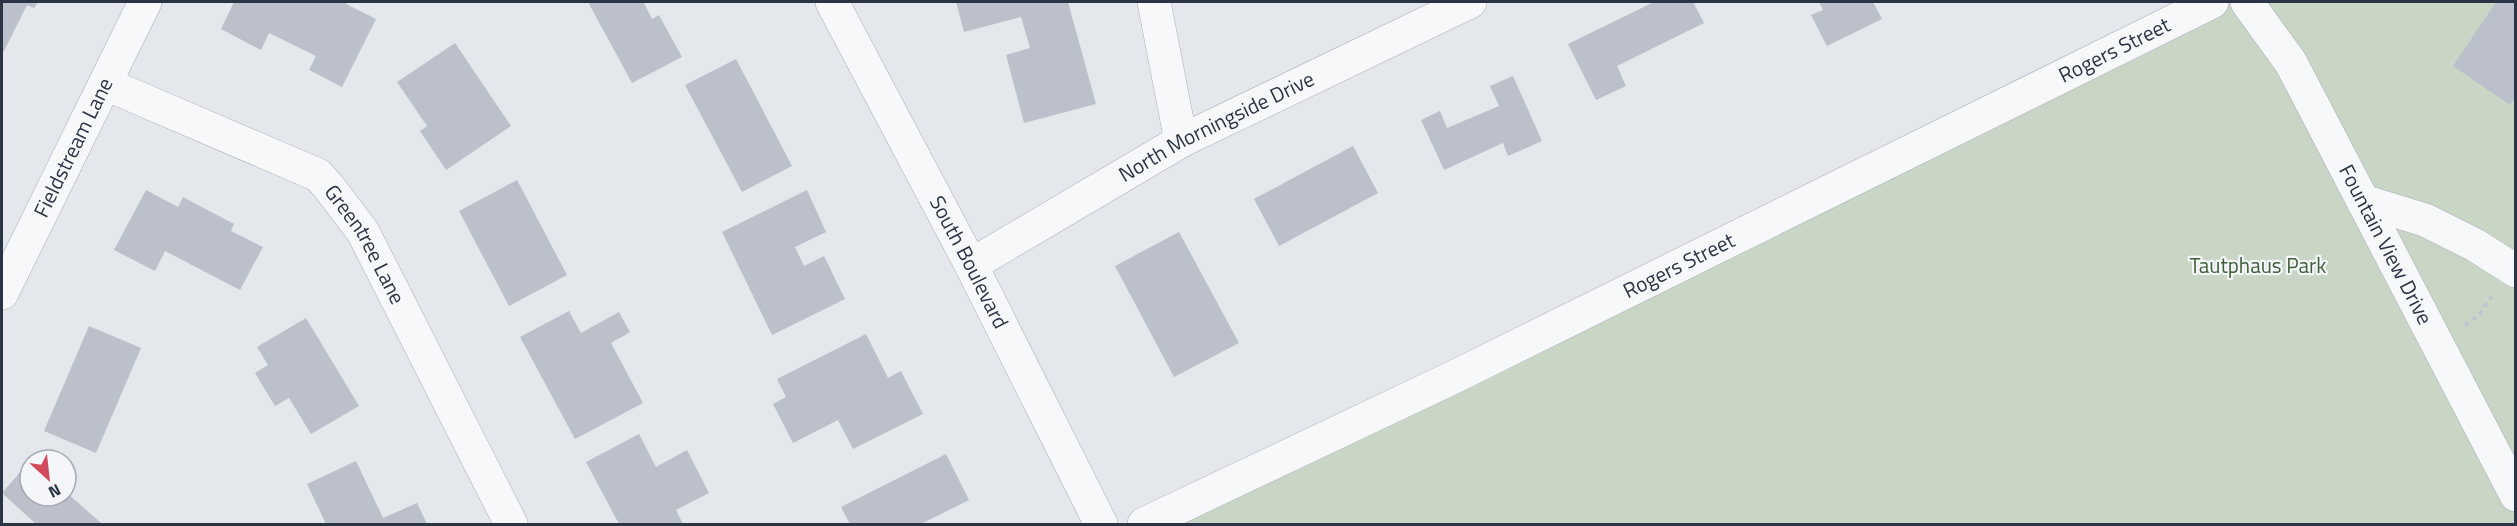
<svg xmlns="http://www.w3.org/2000/svg" width="2517" height="526" font-family="'Titillium Web',sans-serif">
  <rect width="100%" height="100%" fill="#e4e7ec"/>
  <path fill="#c9d6c5" d="M2212,2H2515V524H1144Z"/>
  <path fill="#bbc0ca" d="M2,2H38L34,8L27,5L2,55Z
    M234,2H347L346,4L376,19L342,87L309,70L316,56L269,33L261,50L221,29Z
    M588,2H647L644,3L652,19L659,15L682,57L632,83Z
    M956,2H1068L1096,104L1024,123L1006,55L1030,48L1021,17L964,32Z
    M1654,2H1693L1704,23L1617,66L1626,86L1596,100L1568,44Z
    M1819,2H1873L1882,19L1827,46L1811,15L1823,10Z
    M2496,2H2516V96L2510,105L2453,66Z
    M455,43L511,126L446,170L420,131L427,126L397,82Z
    M736,59L792,166L742,192L685,85Z
    M1513,76L1542,141L1508,156L1503,143L1444,170L1421,120L1440,111L1447,128L1499,106L1490,86Z
    M1353,146L1378,193L1279,246L1254,199Z
    M517,180L567,275L509,306L459,211Z
    M146,190L178,207L183,197L234,224L231,231L263,247L240,290L165,251L155,271L114,250Z
    M807,190L826,232L795,247L804,266L824,256L845,299L772,335L722,232Z
    M1179,232L1239,343L1174,377L1115,266Z
    M569,311L581,333L619,312L630,332L611,343L643,403L575,439L520,337Z
    M306,318L359,406L311,434L289,398L275,406L255,373L268,365L257,347Z
    M89,326L141,348L96,453L44,431Z
    M866,334L888,378L901,371L923,414L853,449L838,420L793,443L773,404L786,397L777,379Z
    M639,434L656,467L687,450L709,493L676,510L683,524H619L586,462Z
    M946,454L969,500L921,524H850L841,507Z
    M30,461V496H66V492L102,524H36L2,493Z
    M356,461L383,518L417,503L427,524H326L307,484Z"/>
  <g fill="none" stroke-linecap="round" stroke-linejoin="round">
    <defs>
      <g id="minor">
        <path id="s1" d="M832,2L971,265L1101,524"/>
        <path d="M1154,2L1181,141"/>
        <path id="s2" d="M2247,2L2291,63L2516,495"/>
        <path id="s3" d="M106,84L318,175L328,186L363,232L511,524"/>
        <path d="M2363,201L2425,220L2475,245L2516,271"/>
        <path id="s4" d="M971,265L1181,141L1470,2"/>
        <path id="s5" d="M2,293L145,2"/>
        <path id="s6" d="M1144,524L1454,377L2212,2"/>
      </g>
    </defs>
    <use href="#minor" stroke="#a9aeb7" stroke-width="34"/>
    <path stroke="#c2c5cb" stroke-width="4" stroke-dasharray="4.5 4.5" stroke-linecap="butt" d="M2465,325L2479,315L2492,296"/>
    <use href="#minor" stroke="#f7f8fa" stroke-width="33"/>
  </g>
  <g text-anchor="middle" stroke-width="4.5" stroke-linejoin="round" paint-order="stroke">
    <g font-size="21" fill="#2b3445" stroke="#f4f6f9">
      <text dy="7" stroke="none"><textPath href="#s6" startOffset="1080">Rogers Street</textPath></text>
      <text dy="7" stroke="none"><textPath href="#s4" startOffset="282">North Morningside Drive</textPath></text>
      <text dy="7" stroke="none"><textPath href="#s5" startOffset="162">Fieldstream Lane</textPath></text>
      <text dy="7" stroke="none"><textPath href="#s2" startOffset="280">Fountain View Drive</textPath></text>
      <text dy="7" stroke="none"><textPath href="#s3" startOffset="315">Greentree Lane</textPath></text>
      <text dy="7" stroke="none"><textPath href="#s1" startOffset="294">South Boulevard</textPath></text>
      <text dy="7" stroke="none"><textPath href="#s6" startOffset="594">Rogers Street</textPath></text>
    </g>
    <g font-size="21" fill="#3f6138" stroke="#f4f6f9">
      <text x="2258" y="273">Tautphaus Park</text>
    </g>
  </g>
  <rect width="2517" height="526" fill="none" stroke="#2b3445" stroke-width="6"/>
  <g transform="translate(48 478) rotate(153)"><circle r="28" fill="#f4f6f9" stroke="#a4a8b1" stroke-width="1.5"/>
  <path d="M0-4.5L10 22L0 15L-10 22Z" fill="#d1495b"/>
  <text y="-9" font-size="16" font-weight="bold" text-anchor="middle" fill="#2b3445">N</text>
  </g>
</svg>
